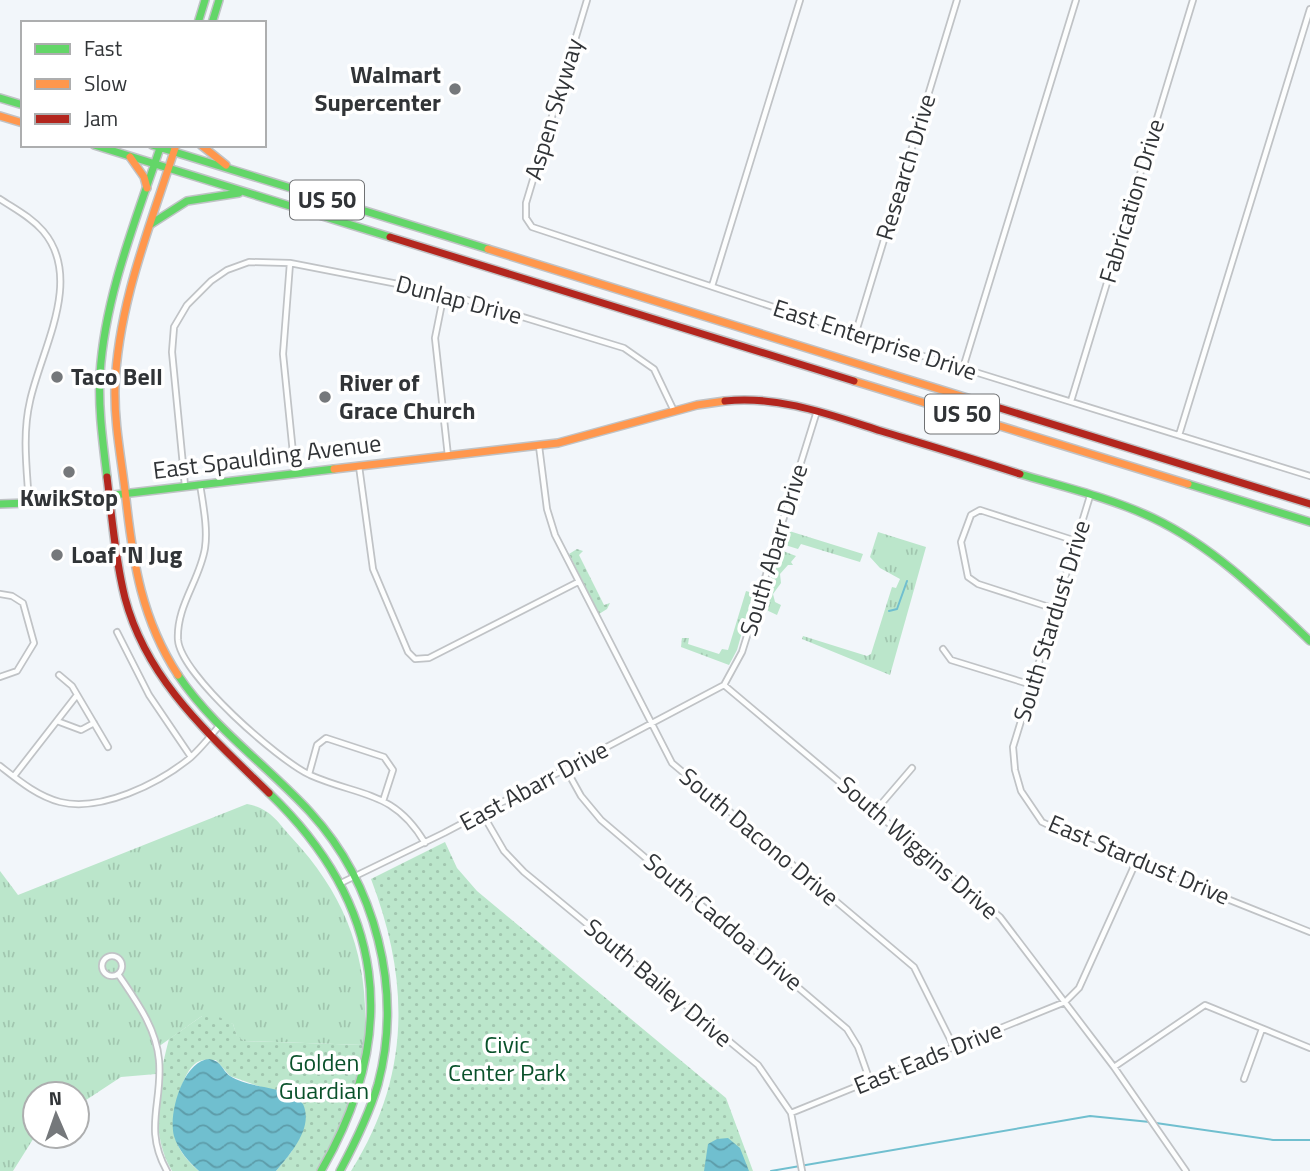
<svg xmlns="http://www.w3.org/2000/svg" width="1310" height="1171" font-family="'Titillium Web',sans-serif">
  <defs>
    <pattern id="grass-tufts" width="24" height="20" patternUnits="userSpaceOnUse" patternTransform="scale(1.75)"><rect width="24" height="20" fill="#bbe6cb"/><path d="M3 7l-1-3M5 7V3M7 7l1-3M15 17l-1-3M17 17v-4M19 17l1-3" fill="none" stroke="#a1c6af"/></pattern>
    <pattern id="park-dots" width="8" height="8" patternUnits="userSpaceOnUse" patternTransform="scale(1.75)"><rect width="8" height="8" fill="#bbe6cb"/><path d="M2 2h.1M6 6h.1" fill="none" stroke="#a1c6af" stroke-width="1.8" stroke-linecap="round"/></pattern>
    <pattern id="water-waves" width="16" height="10" patternUnits="userSpaceOnUse" patternTransform="scale(1.75)"><rect width="16" height="10" fill="#70bfcf"/><path d="M0 5q4-4 8 0t8 0" fill="none" stroke="#5d9ca9"/></pattern>
  </defs>
  <rect width="100%" height="100%" fill="#f2f6fa"/>
  <path fill="url(#grass-tufts)" d="M786,530L863,554L860,562L801,544L798,549L785,545Z
    M878,532L926,547L890,675L802,639L803,636L867,656L871,654L892,587L896,588L900,579L880,568L870,557Z
    M783,551L796,556L791,562L793,565H788L780,574L781,583L773,594L775,602L781,605L777,615L762,608L779,553Z
    M746,591L753,593L737,650L729,665L681,647L682,638H689L688,644L719,654L722,649L728,650Z
    M247,804C270,808 277,821 292,838C348,898 371,963 364,1045L244,1041L237,1037L233,1024L202,1016L158,1047L160,1063L156,1074L121,1077L77,1106V1094H35V1136L13,1171H0V871L18,895Z"/>
  <path fill="url(#park-dots)" d="M577,549L583,551L579,555L604,605L610,603L607,609L599,614L569,554Z
    M445,842L457,868L477,891L726,1098L753,1171H351C411,1076 410,981 371,879Z
    M213,1014L233,1024L237,1036L244,1041L364,1045C355,1097 347,1126 318,1171H276L292,1151L301,1101L230,1076L216,1060C211,1060 204,1059 200,1061C181,1067 172,1118 175,1136C177,1149 189,1163 199,1171H172C149,1133 158,1080 169,1039L202,1016Z"/>
  <path fill="url(#water-waves)" d="M209,1059C222,1061 221,1069 230,1076C252,1090 285,1084 303,1104C314,1128 290,1154 276,1171H199C189,1162 178,1150 174,1136C168,1114 183,1061 209,1059Z
    M728,1138L740,1148L749,1171H704L708,1144L717,1139Z"/>
  <g fill="none" stroke-linecap="round" stroke-linejoin="round">
    <path stroke="#70bfcf" stroke-width="2" d="M889,611L897,609L907,581
      M1156,1123L1273,1140H1310
      M771,1171L1090,1116L1150,1122"/>
    <defs>
      <path id="street" d="M587,0L526,203V218L532,227L891,346L1310,476
        M0,199C15,209 31,217 43,231C84,279 41,350 30,401C22,435 27,470 29,504
        M290,263L283,354L295,473
        M712,286L800,0
        M444,293L435,338L448,456
        M855,335L957,0
        M963,368L1076,0
        M1071,401L1193,0
        M1179,435L1310,9
        M539,446L547,509L555,535L672,763L914,967L955,1049
        M359,466L373,569L408,652L415,659L429,658L578,582
        M200,484C203,505 208,528 205,548C200,580 176,606 178,640C181,675 278,760 310,775C360,797 394,790 425,843
        M185,486L172,352L174,327L187,305L211,281L227,270L249,262L290,263L444,293L624,348L654,369L674,411
        M1090,496L1013,747L1015,770L1021,791L1042,822L1087,843L1310,932
        M0,594L12,596L23,603L34,643L17,671L0,677
        M1055,609L978,584L968,577L961,542L971,515L980,510L1076,541
        M117,632L149,695L191,757
        M943,649L951,660L1032,685
        M59,675L72,686L108,747
        M724,685L1000,917L1114,1067L1186,1171
        M57,721L81,730L94,723
        M0,766C18,780 37,796 60,802C101,812 158,784 190,758C200,749 210,737 219,726
        M566,769L581,796L601,820L847,1029L858,1047L870,1081
        M309,774L317,745L326,738L384,757L393,770L383,801
        M14,776L77,695
        M876,810L912,768
        M482,813L504,851L524,872L758,1065L791,1113L802,1171
        M341,883L444,833L724,685L742,652L817,411
        M102 966a10 10 0 1 1 20 0a10 10 0 1 1-20 0Z
        M118,974C136,1001 156,1027 159,1060C163,1102 143,1129 167,1171
        M1114,1067L1205,1005L1310,1048
        M1244,1079L1262,1029
        M791,1113L1065,1002L1079,988L1136,862"/>
      <path id="fast" d="M198,23L205,0
        M212,23L219,0
        M0,98L23,105
        M94,145L390,237
        M152,145L488,249
        M151,224L187,201L239,193
        M1020,474C1064,487 1111,498 1153,518C1214,547 1262,595 1310,641
        M107,477C103,443 98,408 100,374C105,295 136,220 161,145
        M1188,484L1310,522
        M0,504L54,502L334,469
        M178,675C213,728 268,766 310,812C376,884 403,990 378,1084C369,1115 355,1143 340,1171
        M269,793C385,904 401,1033 321,1171"/>
      <path id="slow" d="M0,116L23,123
        M176,145C151,224 118,303 115,387C114,425 122,462 126,499C133,563 142,620 178,675
        M201,145L226,165
        M130,157L144,177L147,188
        M488,249L974,400
        M854,381L1188,484
        M334,469L558,443L697,405L725,401"/>
      <path id="jam" d="M390,237L854,381
        M974,400L1310,504
        M725,401C778,395 831,415 881,431C927,445 974,459 1020,474
        M107,477C112,517 115,558 125,598C147,681 210,735 269,793"/>
    </defs>
    <use href="#street" stroke="#c0c3c6" stroke-width="8"/>
    <use href="#fast" stroke="#c0c3c6" stroke-width="10"/>
    <use href="#slow" stroke="#c0c3c6" stroke-width="10"/>
    <use href="#jam" stroke="#c0c3c6" stroke-width="10"/>
    <use href="#street" stroke="#fdfefe" stroke-width="4.5"/>
    <use href="#fast" stroke="#63d668" stroke-width="7"/>
    <use href="#slow" stroke="#ff974d" stroke-width="7"/>
    <use href="#jam" stroke="#b3261e" stroke-width="7"/>
  </g>
  <g fill="#75787b" stroke="#fff" stroke-width="2.5">
    <circle cx="455" cy="89" r="7"/>
    <circle cx="57" cy="377" r="7"/>
    <circle cx="325" cy="397" r="7"/>
    <circle cx="69" cy="472" r="7"/>
    <circle cx="57" cy="555" r="7"/>
  </g>
  <g text-anchor="middle" stroke-width="7" stroke-linejoin="round" paint-order="stroke">
    <g fill="#fff" stroke="#6f7173" stroke-width="2">
      <rect x="290" y="180.5" width="74" height="39" rx="5"/>
      <rect x="925" y="394.5" width="74" height="39" rx="5"/>
    </g>
    <g font-size="23" font-weight="bold" fill="#313437">
      <text x="327" y="208">US 50</text>
      <text x="962" y="422">US 50</text>
    </g>
    <g font-size="24" font-weight="bold" fill="#313437" stroke="#fff" text-anchor="start">
      <text x="441" y="83" text-anchor="end">Walmart<tspan x="441" dy="28">Supercenter</tspan></text>
      <text x="71" y="385">Taco Bell</text>
      <text x="339" y="391">River of<tspan x="339" dy="28">Grace Church</tspan></text>
      <text x="69" y="506" text-anchor="middle">KwikStop</text>
      <text x="71" y="563">Loaf 'N Jug</text>
    </g>
    <g font-size="24" fill="#313437" stroke="#fff">
      <text transform="translate(554 109) rotate(-73)" y="8">Aspen Skyway</text>
      <text transform="translate(906 167) rotate(-73)" y="8">Research Drive</text>
      <text transform="translate(1132 201) rotate(-73)" y="8">Fabrication Drive</text>
      <text transform="translate(459 300) rotate(15)" y="8">Dunlap Drive</text>
      <text transform="translate(875 340) rotate(18)" y="8">East Enterprise Drive</text>
      <text transform="translate(267 457) rotate(-7)" y="8">East Spaulding Avenue</text>
      <text transform="translate(774 550) rotate(-73)" y="8">South Abarr Drive</text>
      <text transform="translate(1052 621) rotate(-73)" y="8">South Stardust Drive</text>
      <text transform="translate(534 786) rotate(-28)" y="8">East Abarr Drive</text>
      <text transform="translate(759 837) rotate(40)" y="8">South Dacono Drive</text>
      <text transform="translate(918 848) rotate(41)" y="8">South Wiggins Drive</text>
      <text transform="translate(1139 860) rotate(23)" y="8">East Stardust Drive</text>
      <text transform="translate(723 922) rotate(40)" y="8">South Caddoa Drive</text>
      <text transform="translate(658 983) rotate(40)" y="8">South Bailey Drive</text>
      <text transform="translate(928 1058) rotate(-22)" y="8">East Eads Drive</text>
    </g>
    <g font-size="24" fill="#09512a" stroke="#fff">
      <text x="507" y="1053">Civic<tspan x="507" dy="28">Center Park</tspan></text>
      <text x="324" y="1071">Golden<tspan x="324" dy="28">Guardian</tspan></text>
    </g>
  </g>
  <rect x="21" y="21" width="245" height="126" fill="#ffffff" stroke="#adaeaf" stroke-width="2"/>
  <rect x="35" y="44" width="35" height="10" fill="#63d668" stroke="#adaeaf" stroke-width="2"/>
  <text x="84" y="56" font-size="21" fill="#313437">Fast</text>
  <rect x="35" y="79" width="35" height="10" fill="#ff974d" stroke="#adaeaf" stroke-width="2"/>
  <text x="84" y="91" font-size="21" fill="#313437">Slow</text>
  <rect x="35" y="114" width="35" height="10" fill="#b3261e" stroke="#adaeaf" stroke-width="2"/>
  <text x="84" y="126" font-size="21" fill="#313437">Jam</text>
  <g transform="translate(56 1115) rotate(358)"><circle r="33" fill="#ffffff" stroke="#adaeaf" stroke-width="2"/>
  <path d="M0-5L12 26L0 18L-12 26Z" fill="#75787b"/>
  <text y="-10" font-size="19" font-weight="bold" text-anchor="middle" fill="#313437">N</text>
  </g>
</svg>
